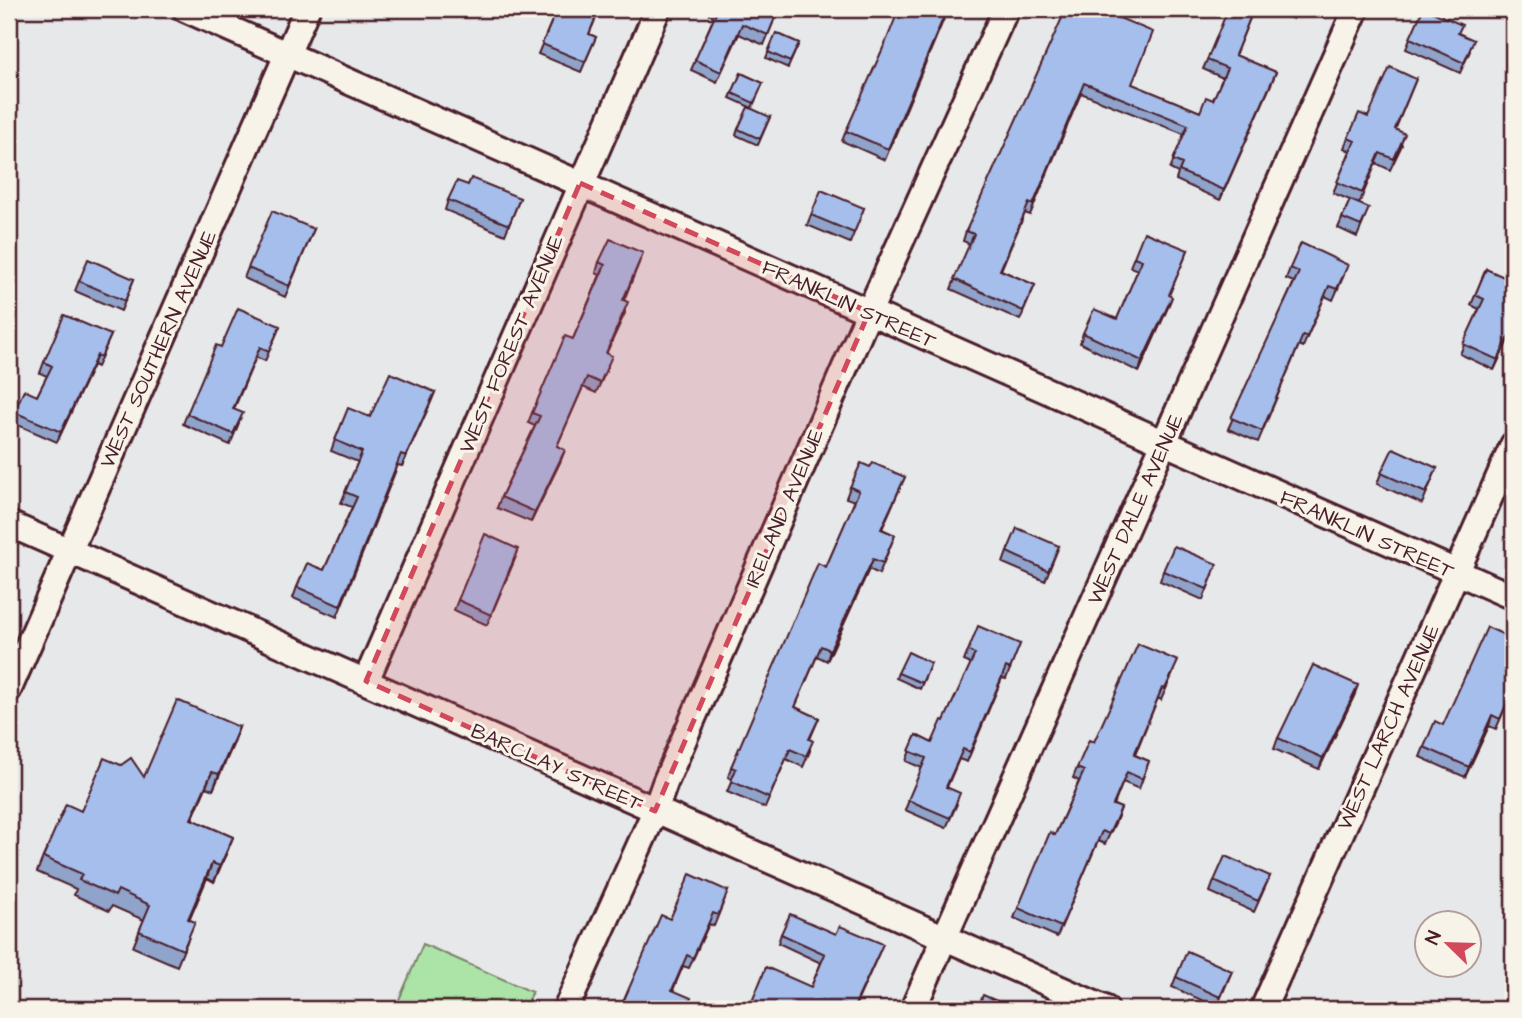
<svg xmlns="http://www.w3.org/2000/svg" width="1522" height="1018" font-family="'Architects Daughter',sans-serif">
  <rect width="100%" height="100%" fill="#e7e8e9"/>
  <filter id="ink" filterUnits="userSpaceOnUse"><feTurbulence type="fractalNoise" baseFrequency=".0143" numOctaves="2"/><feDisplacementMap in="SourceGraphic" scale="14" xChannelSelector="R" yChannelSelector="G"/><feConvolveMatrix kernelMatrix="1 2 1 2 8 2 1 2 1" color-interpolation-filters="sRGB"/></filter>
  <g filter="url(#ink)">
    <path fill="#ace4a8" stroke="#7b826a" stroke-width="2" d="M423,944L532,992L525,1009H395Z"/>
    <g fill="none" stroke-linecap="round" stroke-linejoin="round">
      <defs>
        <path id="minor" d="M185,9L1513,597
          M9,524L1106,1009
          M366,681L658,9
          M9,689L307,9
          M566,1009L655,811L665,783L869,312L1006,9
          M913,1009L1356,9
          M1263,1009L1513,445"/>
      </defs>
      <use href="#minor" stroke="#4a1f2b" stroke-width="30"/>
      <use href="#minor" stroke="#f7f3e8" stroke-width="24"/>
    </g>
    <path fill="#8fa3cb" stroke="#4a1f2b" stroke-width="2" d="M532,9H600L589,34L596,37L581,72L538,54L553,18Z
      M711,9H770L773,23L764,45L739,34L717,82L691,70L714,17L709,14Z
      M948,9L885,160L842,141L846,131Z
      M1269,9H1297L1293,19Z
      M1118,17L1132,84L1200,112L1213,100L1223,78L1203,69L1207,60L1250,18L1235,55L1276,72L1220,200L1176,180L1178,173L1170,169L1184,134L1081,93L1030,215L1025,213L1001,270L1035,285L1020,320L951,289L970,244L963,241L966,231Z
      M776,33L799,43L788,68L766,58Z
      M1459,34L1470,51L1460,73L1406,49L1410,38Z
      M741,73L763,83L752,108L730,98Z
      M1416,79L1395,130L1402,145L1390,170L1376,163L1359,204L1365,218L1357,237L1338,228L1350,200L1333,193L1350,151L1344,148L1348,138L1368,117Z
      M770,117L758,145L736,135L738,129Z
      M468,185L520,198L505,235L445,210L448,200Z
      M864,208L850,243L807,225L811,215Z
      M314,229L285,297L244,278L248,268Z
      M1188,250L1169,295L1168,307L1139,372L1080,343L1083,333L1117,319L1138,270L1130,267L1134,257Z
      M599,262L639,263L624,300L625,313L606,354L608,367L596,393L583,387L557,446L561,460L531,522L497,508L501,497L535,426L528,423L532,413L573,339L600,275L596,273Z
      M1290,268L1344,275L1333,300L1325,296L1303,347L1299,345L1258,442L1228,429L1294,282L1286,279Z
      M1486,269L1513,329L1494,370L1460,354L1479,309L1471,305Z
      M134,279L121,311L75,291L79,281Z
      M280,326L265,361L256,357L234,409L239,423L230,445L183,424L187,414Z
      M111,335L97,367L93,365L57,442L11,422L14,412L37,396L47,376L40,373L44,362Z
      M435,392L402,466L398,465L337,617L293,598L297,587L324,570L352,507L341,503L358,462L331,451L335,440L370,417Z
      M870,467L905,477L882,529L895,535L879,574L869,569L827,661L817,656L795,707L819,718L810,739V751L803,767L786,759L765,808L727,792L732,780L728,777L731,767L826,567L855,501L846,498L850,487Z
      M1437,468L1422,504L1377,484L1381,473Z
      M1059,546L1045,581L1003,563L1007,552Z
      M515,559L487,625L454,610L458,600Z
      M1163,571L1213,575L1203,600L1160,581Z
      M1020,644L1006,679L1002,678L967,762L959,759L947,787L957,804L946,828L905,810L922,768L906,761L916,735L932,743L944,721L971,664L964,661L968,651Z
      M929,668L920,689L896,678L898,673Z
      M1174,671L1161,700L1158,698L1135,755L1149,761L1139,789L1123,782L1114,805L1121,808L1117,819L1105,844L1098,841L1057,937L1014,918L1018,908L1055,835L1079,781L1073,778L1077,768L1094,742Z
      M1513,690L1496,729L1489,726L1465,777L1420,757L1424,747L1443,725Z
      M1354,696L1319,769L1274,749L1278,738Z
      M239,727L213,790L206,787L192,819L233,837L214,882L207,878L189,920V937L177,966L133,947L144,920L112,906L109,911L74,895L76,889L37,872L43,857L81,811Z
      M1270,876L1254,912L1210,892L1214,881Z
      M728,891L714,926L709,924L689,968L683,966L673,990L670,919Z
      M781,934L879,953L854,1009H749L811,987L821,963L778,943Z
      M1232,971L1217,1007L1172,987L1176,977Z"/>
    <path fill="#7485a5" stroke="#4a1f2b" stroke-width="2" d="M1276,72L1272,82L1220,200L1224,190Z
      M1172,297L1168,307L1139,372L1142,361Z
      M1513,327V329L1494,370L1498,360Z
      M97,355L93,365L57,442L61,432Z
      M435,392L431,402L402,466L406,456Z
      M565,450L561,460L531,522L535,512Z
      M873,559L869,569L827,661L830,650Z
      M1358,685L1354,696L1319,769L1323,758Z
      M1492,715L1489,726L1465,777L1469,767Z
      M239,727L234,743L213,790L219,774Z
      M212,772L206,787L186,834L191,819Z
      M233,837L227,852L214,882L220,866Z
      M212,863L207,878L183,935L188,919Z"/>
    <path fill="#a6beec" stroke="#4a1f2b" stroke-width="2" d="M557,9H599L589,34L596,37L585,62L542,44Z
      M718,9H770V10L777,13L768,35L742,24L721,72L695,60Z
      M899,9H947L888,149L846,131L887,39Z
      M1066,9H1121L1117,17L1153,32L1132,84L1200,112L1206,97L1213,100L1227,68L1207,60L1228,9L1250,18L1235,55L1276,72L1224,190L1179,171L1182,164L1173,160L1188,125L1084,83L1033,205L1029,203L1000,270L1035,285L1023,311L954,279L974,234L966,231Z
      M1423,9H1426L1462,25L1458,33L1474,40L1464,63L1410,38Z
      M776,33L799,43L790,62L768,52Z
      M1390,67L1416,79L1395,129L1405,134L1394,159L1380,153L1362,193L1337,182L1355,141L1348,138L1359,113L1368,117Z
      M741,73L763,83L754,103L732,93Z
      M748,107L770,117L760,139L738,129Z
      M471,178L520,198L509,225L448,200L457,181L468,185Z
      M821,190L864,208L854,233L811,215Z
      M1350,200L1369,208L1361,226L1342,218Z
      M272,211L314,229L289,286L248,268Z
      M1144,232L1188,250L1169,295L1172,297L1142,361L1083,333L1094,309L1117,319L1142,260L1134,257Z
      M610,239L643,253L623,300L628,302L606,353L612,356L600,383L587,377L557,446L565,450L535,512L501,497L540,416L532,413L565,336L573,339L605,265L599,262Z
      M1301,243L1348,265L1337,289L1329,286L1307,337L1303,335L1262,431L1231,418L1299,272L1290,268Z
      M88,259L134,279L125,301L79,281Z
      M1486,269L1513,281V327L1498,360L1463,344L1484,299L1475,295Z
      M238,308L280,326L269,351L260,347L233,409L243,413L233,434L187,414L216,345L221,347Z
      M64,315L111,335L101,357L97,355L61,432L14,412L24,390L37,396L52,366L44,362Z
      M390,373L435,392L406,456L401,454L340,606L297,587L307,563L324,570L357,497L345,492L362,452L335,440L348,408L370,417Z
      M1393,448L1437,468L1426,493L1381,473Z
      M861,463L870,467L873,463L905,477L881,529L895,535L883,563L873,559L830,650L821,646L795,707L819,718L809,739L813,741L806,756L790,749L769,798L731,781L736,769L731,767L818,563L826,567L859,491L850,487Z
      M1017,528L1059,546L1048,571L1007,552Z
      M485,534L518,549L491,615L458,600Z
      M1174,546L1217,564L1207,589L1163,571Z
      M978,626L1020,644L1010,669L1006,667L970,752L963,749L946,787L960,793L950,818L908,800L926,758L909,751L916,735L932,743L942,720L944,721L975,654L968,651Z
      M1487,627L1513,639V689L1500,719L1492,715L1469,767L1424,747L1435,721L1443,725Z
      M1138,644L1178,661L1165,689L1162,688L1134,755L1149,761L1142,779L1127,772L1113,805L1121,808L1109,834L1102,831L1061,927L1018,908L1050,832L1055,835L1084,771L1077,768L1089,740L1094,742Z
      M908,652L931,663L922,683L898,673Z
      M1313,665L1358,685L1323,758L1278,738Z
      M177,700L239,727L219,774L212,772L191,819L233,837L220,866L212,863L188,919L195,922L183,950L139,931L150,905L118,890L115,896L79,880L82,874L43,857L66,804L81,811L104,758L121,765L131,758L144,777Z
      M1225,856L1270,876L1258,901L1214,881Z
      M690,874L728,891L718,915L713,913L693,958L687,955L672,990L691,998L686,1009H620L661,915L670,919Z
      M790,914L836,934L840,926L883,944L853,1009H749L766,967L811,987L825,954L781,934Z
      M1187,951L1232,971L1220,997L1176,977Z
      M983,995L1015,1009H977Z"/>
  </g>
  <path fill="#d1495b" fill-opacity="0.2" stroke="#d1495b" stroke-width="5" stroke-dasharray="14 9" stroke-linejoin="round" d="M580,183L869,312L655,811L366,681Z"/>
  <g text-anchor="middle" stroke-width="6" stroke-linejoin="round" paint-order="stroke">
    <g font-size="21" fill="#4a1f2b" stroke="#f7f3e8">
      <text transform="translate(849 304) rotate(24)" y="7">FRANKLIN STREET</text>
      <text transform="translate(511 344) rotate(-67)" y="7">WEST FOREST AVENUE</text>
      <text transform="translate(158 349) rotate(-66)" y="7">WEST SOUTHERN AVENUE</text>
      <text transform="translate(784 508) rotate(-67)" y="7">IRELAND AVENUE</text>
      <text transform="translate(1135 509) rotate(-66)" y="7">WEST DALE AVENUE</text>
      <text transform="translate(1367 534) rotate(24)" y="7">FRANKLIN STREET</text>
      <text transform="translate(1388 727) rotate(-66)" y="7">WEST LARCH AVENUE</text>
      <text transform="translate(557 767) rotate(24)" y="7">BARCLAY STREET</text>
    </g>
  </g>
  <rect width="1522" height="1018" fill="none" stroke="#f7f3e8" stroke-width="35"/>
  <rect x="18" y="18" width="1487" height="983" fill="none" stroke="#4a1f2b" stroke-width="2.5" filter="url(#ink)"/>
  <g transform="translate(1448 944) rotate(293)"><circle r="33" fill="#f7f3e8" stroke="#b29e9c" stroke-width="2"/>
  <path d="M0-5L12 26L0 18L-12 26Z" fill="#d1495b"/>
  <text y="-10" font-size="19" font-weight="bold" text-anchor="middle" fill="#4a1f2b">N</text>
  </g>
</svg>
